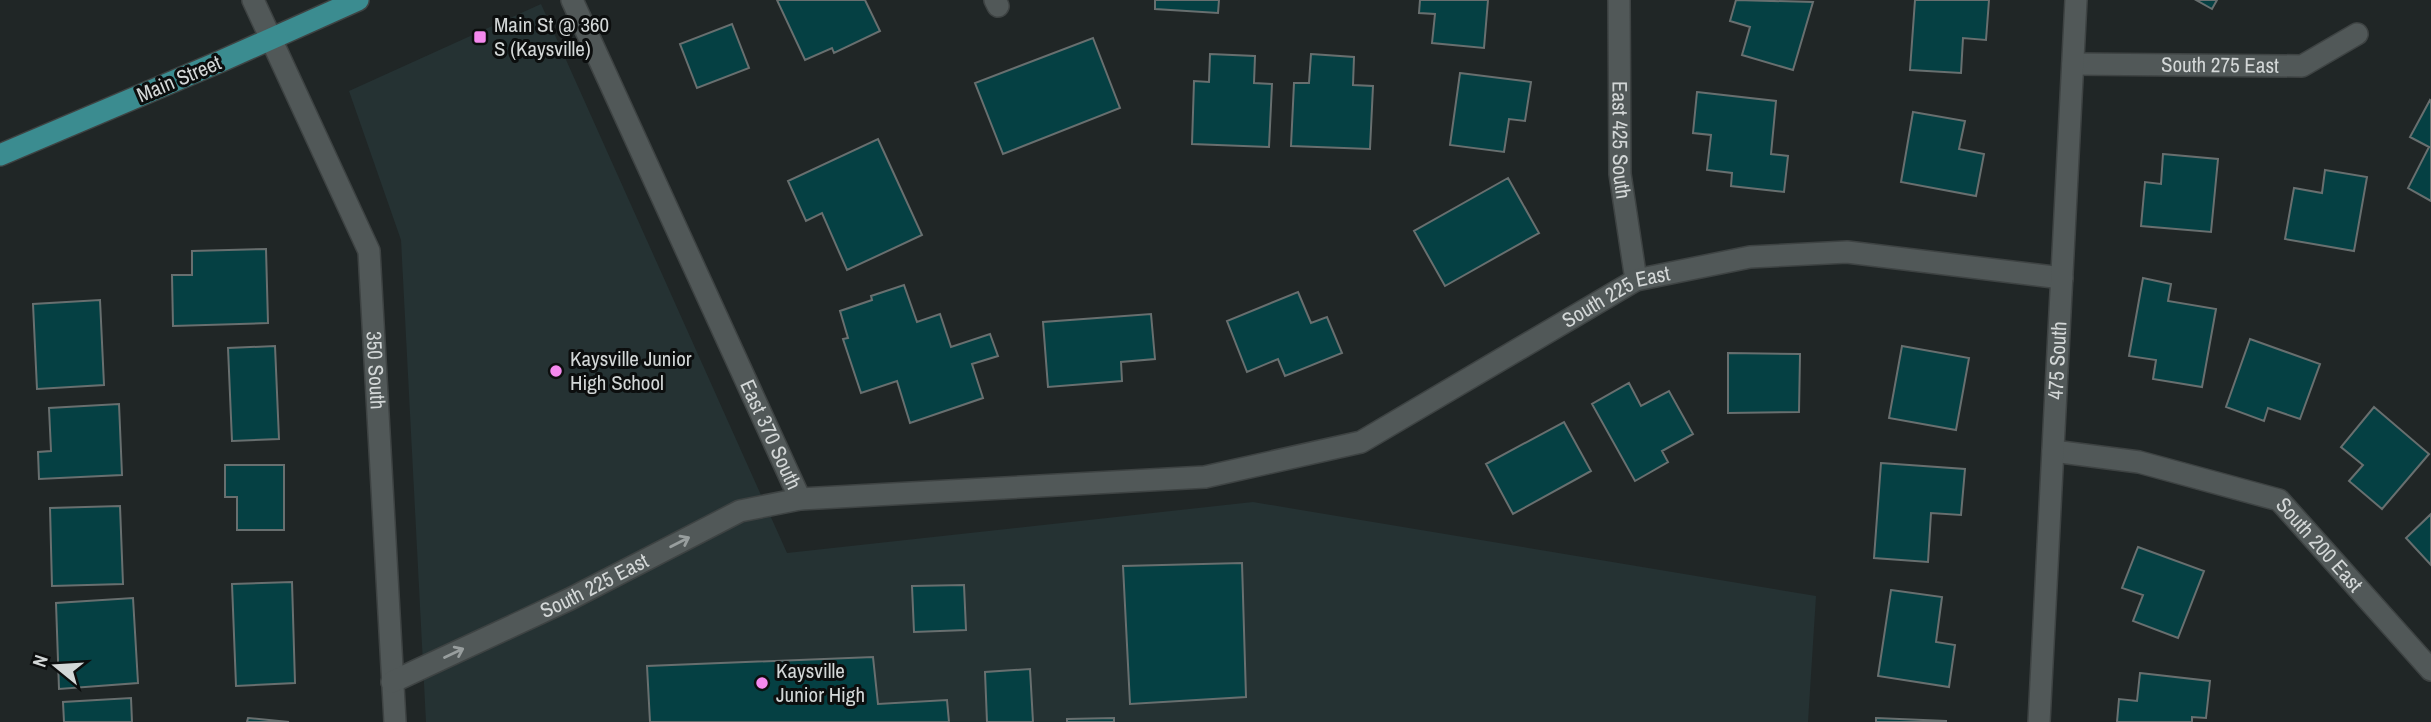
<svg xmlns="http://www.w3.org/2000/svg" width="2431" height="722" font-family="'Archivo Narrow',sans-serif">
  <rect width="100%" height="100%" fill="#202626"/>
  <path fill="#253233" d="M541,4L787,553L1253,502L1816,596L1808,722H426L401,240L349,91Z"/>
  <path fill="#054043" stroke="#686f6f" stroke-width="2" d="M777,0H865L880,31L834,53L832,48L805,60Z
    M1155,0H1219L1218,13L1155,9Z
    M1420,0H1488L1484,48L1432,43L1435,14L1419,13Z
    M1736,0L1813,2L1793,70L1742,55L1750,27L1730,21Z
    M1915,0H1989L1986,40L1963,38L1961,73L1910,70Z
    M2196,0H2217L2212,9Z
    M732,24L749,68L697,88L680,44Z
    M1093,38L1120,108L1003,154L975,83Z
    M1210,54L1255,56L1254,83L1272,84L1269,147L1192,144L1194,81L1209,82Z
    M1311,54L1354,57L1353,85L1373,86L1370,149L1291,146L1294,83H1309Z
    M1460,73L1531,82L1525,121L1509,119L1504,152L1450,145Z
    M1697,92L1776,101L1771,154L1788,156L1784,192L1731,186L1732,173L1707,170L1711,135L1693,133Z
    M2430,100L2431,101V201L2408,188L2429,147L2410,137Z
    M1913,112L1965,121L1959,149L1984,154L1976,196L1901,182Z
    M878,139L922,235L847,270L822,213L806,221L788,181Z
    M2163,154L2218,159L2211,232L2141,226L2145,182L2161,184Z
    M2325,170L2367,177L2354,251L2285,239L2294,188L2322,193Z
    M1508,178L1539,233L1445,286L1414,231Z
    M266,249L268,323L173,326L172,275H192V251Z
    M2143,278L2171,284L2168,301L2216,309L2202,387L2153,379L2156,360L2129,356Z
    M904,285L917,322L940,314L951,347L990,334L998,356L972,364L983,398L910,423L897,381L861,393L843,339L848,338L840,311L872,300L871,296Z
    M1298,292L1311,323L1327,317L1342,353L1285,376L1278,359L1247,372L1227,321Z
    M100,300L104,385L37,389L33,304Z
    M1151,314L1155,359L1121,362L1122,381L1048,387L1043,322Z
    M2250,339L2320,364L2300,419L2268,408L2264,421L2226,407Z
    M275,346L279,439L232,441L228,348Z
    M1902,346L1969,358L1956,430L1889,418Z
    M1728,353L1800,354L1799,412L1728,413Z
    M1629,383L1641,406L1669,391L1693,434L1662,451L1668,462L1635,481L1592,404Z
    M119,404L122,475L39,479L38,452L51,451L49,408Z
    M2374,407L2429,454L2382,509L2349,481L2363,465L2341,447Z
    M1564,422L1591,471L1513,514L1486,464Z
    M1881,463L1965,469L1961,515L1931,513L1928,562L1874,558Z
    M225,465H284V530H237V497H225Z
    M120,506L123,584L52,586L50,508Z
    M2431,514V565L2406,538Z
    M2138,547L2204,571L2178,638L2133,621L2143,595L2122,588Z
    M1242,563L1246,697L1130,704L1123,566Z
    M292,582L295,683L236,686L232,584Z
    M964,585L966,630L914,632L912,586Z
    M1891,590L1942,597L1936,642L1955,645L1949,687L1878,676Z
    M133,598L138,683L59,689L56,603Z
    M873,657L878,704L947,700L949,722H650L647,666Z
    M1030,669L1033,722H987L985,672Z
    M2140,673L2210,681L2206,718L2192,717V722H2117L2119,699L2137,701Z
    M131,698L132,722H64L63,702Z
    M248,718L289,722H247Z
    M1114,718V722H1067V719Z
    M1876,718L1946,721V722H1876Z"/>
  <g fill="none" stroke-linecap="round" stroke-linejoin="round">
    <defs>
      <g id="minor">
        <path id="s1" d="M253,0L369,251L395,722"/>
        <path id="s2" d="M572,0L800,499"/>
        <path d="M995,0L998,6"/>
        <path id="s3" d="M1619,0L1620,174L1636,280"/>
        <path id="s4" d="M2073,64L2302,66L2357,34"/>
        <path id="s5" d="M2053,451L2139,462L2279,500L2431,670"/>
        <path id="s6" d="M392,682L570,599L740,511L800,499L1205,477L1361,442L1636,280L1750,257L1847,252L2062,278"/>
        <path id="s7" d="M2039,722L2076,0"/>
      </g>
      <path id="major" d="M0,155L219,62L358,0"/>
    </defs>
    <use href="#minor" stroke="#3e4343" stroke-width="24"/>
    <use href="#major" stroke="#3e4343" stroke-width="24"/>
    <use href="#minor" stroke="#515858" stroke-width="21"/>
    <use href="#major" stroke="#3b8c90" stroke-width="21"/>
  </g>
  <defs><path id="oneway-shaft" d="M-6 0H5M1.5-3L5.5 0L1.5 3" fill="none" stroke-width="1.6" stroke-linecap="round" stroke-linejoin="round" transform="scale(1.75)"/></defs>
  <g stroke="#989e9e">
    <use href="#oneway-shaft" transform="translate(680 542) rotate(-27)"/>
    <use href="#oneway-shaft" transform="translate(454 653) rotate(-25)"/>
  </g>
  <g fill="#f589ee" stroke="#0c0e0e" stroke-width="2.5">
    <rect x="473" y="30" width="14" height="14" rx="3.5"/>
    <circle cx="556" cy="371" r="7"/>
    <circle cx="762" cy="683" r="7"/>
  </g>
  <g text-anchor="middle" stroke-width="6" stroke-linejoin="round" paint-order="stroke">
    <g font-size="21" fill="#d3d7d7" stroke="#0c0e0e" text-anchor="start">
      <text x="494" y="32">Main St @ 360<tspan x="494" dy="24">S (Kaysville)</tspan></text>
      <text x="570" y="366">Kaysville Junior<tspan x="570" dy="24">High School</tspan></text>
      <text x="776" y="678">Kaysville<tspan x="776" dy="24">Junior High</tspan></text>
    </g>
    <g font-size="21" fill="#d3d7d7" stroke="#0c0e0e">
      <text dy="7" stroke="none"><textPath href="#s4" startOffset="147">South 275 East</textPath></text>
      <text transform="translate(179 79) rotate(-23)" y="7">Main Street</text>
      <text dy="7" stroke="none"><textPath href="#s3" startOffset="140">East 425 South</textPath></text>
      <text dy="7" stroke="none"><textPath href="#s6" startOffset="1309">South 225 East</textPath></text>
      <text dy="7" stroke="none"><textPath href="#s7" startOffset="362">475 South</textPath></text>
      <text dy="7" stroke="none"><textPath href="#s1" startOffset="396">350 South</textPath></text>
      <text dy="7" stroke="none"><textPath href="#s2" startOffset="478">East 370 South</textPath></text>
      <text dy="7" stroke="none"><textPath href="#s5" startOffset="292">South 200 East</textPath></text>
      <text dy="7" stroke="none"><textPath href="#s6" startOffset="224">South 225 East</textPath></text>
    </g>
  </g>
  <g transform="translate(56 666) rotate(288)" stroke="#0c0e0e" stroke-width="5" paint-order="stroke">
  <path d="M0-5L12 26L0 18L-12 26Z" fill="#d3d7d7"/>
  <text y="-10" font-size="19" font-weight="bold" text-anchor="middle" fill="#d3d7d7">N</text>
  </g>
</svg>
